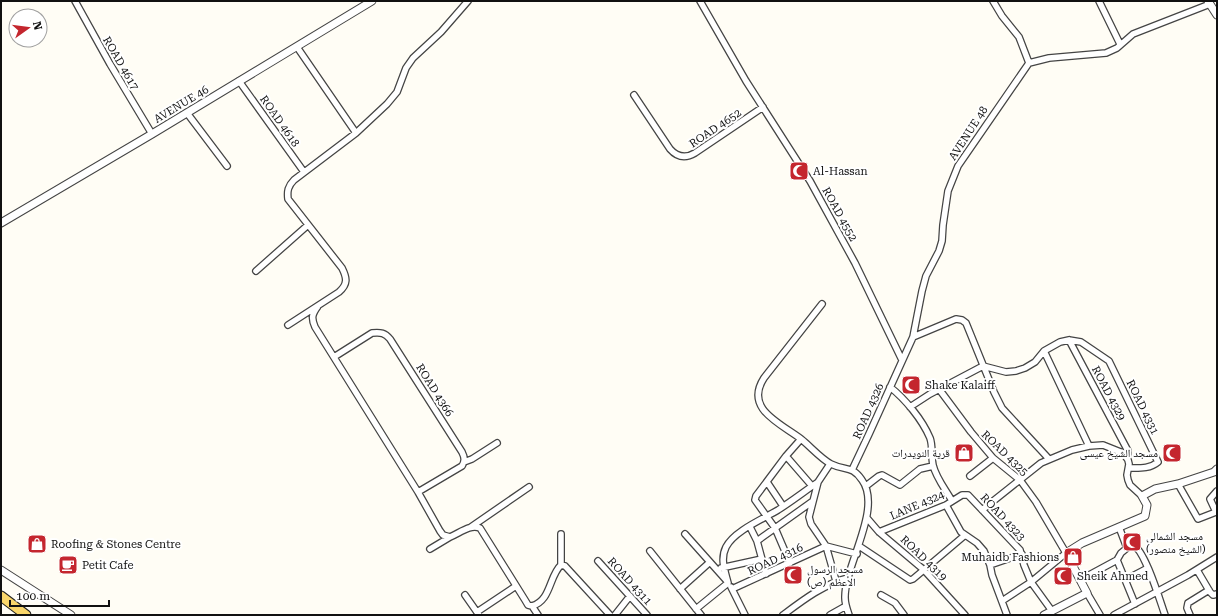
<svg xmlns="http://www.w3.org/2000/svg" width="1218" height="616" font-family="'Roboto Serif','Noto Naskh Arabic',serif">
  <rect width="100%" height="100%" fill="#fffdf5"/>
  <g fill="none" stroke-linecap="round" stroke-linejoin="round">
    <defs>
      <path id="minor" d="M75,1L110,64L152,134
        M700,1L746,81L810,181L855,263L902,360
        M993,1L1002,16L1019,37L1029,63
        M1099,1L1120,44
        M297,47L356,133
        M1029,63L1049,58L1106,53L1117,48L1133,34L1210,4
        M239,81L304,172
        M634,95L670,149C677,157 685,159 695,153L763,107
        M187,113L227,166
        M256,271L308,225
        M822,304L764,378C744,409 780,423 801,439C810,446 821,459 831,464C845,471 852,465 862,480C883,509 844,566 845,598C845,604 847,609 849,615
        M318,306C312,314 311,318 315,327L418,492L440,531L443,535L450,537C460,533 470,524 480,528L525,600L528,605L532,606C551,601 549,576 561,565V534
        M288,325L339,292C348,284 347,278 342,268L288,199C287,191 288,186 294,180L356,133L387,104L397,92L406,68L413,58L441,32L468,1
        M913,337L956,319L962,320L966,323L994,392L1002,408L1049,459
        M1069,340L1128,451V454L1126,457
        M1044,351L1089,446
        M334,357L372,333C381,332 385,333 390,339L462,452C465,458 465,461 462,466L418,492
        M983,366L1006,372L1016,371L1025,368L1035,362L1044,351L1060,342L1069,340L1081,342L1109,361L1158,462C1150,469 1139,468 1129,468
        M890,387C905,399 922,419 930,438C933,446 931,456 933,465C936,478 946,490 952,501
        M939,389L971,432L993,458L1020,480L1036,502L1066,553L1031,582L1002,601
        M910,407L930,394L983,366
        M786,456L812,486
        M464,462L472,459L497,443
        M830,464L818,482L809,517L811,524L826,546L857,554
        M852,470L869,434L913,337L922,291L926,276L939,251L942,241L943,225L948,191L958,166L1029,63
        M970,476L993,458
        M767,482L783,506
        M1178,484L1198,519L1216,512L1210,499L1217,491
        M866,486L879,476L882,475L900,485L920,469L933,466
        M946,505L961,532L977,543L984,551L990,565L992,575L1007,615
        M982,510L1041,463L1072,450L1089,446L1103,445L1123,453L1128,460L1129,464L1127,475L1128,480L1130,485L1142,496
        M867,518L879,532L924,570L965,615
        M471,527L529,487
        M750,527L757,541L766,574
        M1119,527L1127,548L1133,545C1145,550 1160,601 1165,615
        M879,532L946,505L962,495H968L1020,550L1024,565L1031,582L1052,611
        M685,534L726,580
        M757,541L813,501
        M859,546L910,580L913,579L964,536
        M430,549L450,537
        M650,551L701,615
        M1117,560L1135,604
        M598,561L647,615
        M790,563L775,528L755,500L756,496L786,456L801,439
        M561,565L565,566L610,615
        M990,565L1022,554
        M721,568L762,559
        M1197,570L1210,592L1213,595L1217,594
        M1080,580L1117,560L1121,553L1127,548
        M1125,580L1148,568
        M731,587L745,615
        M680,589L710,562
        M732,589L826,546L836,581
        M1087,593L1100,615
        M465,595L479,615
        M881,595L895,603L904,615
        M532,606L538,615
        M696,609L728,583C725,571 720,559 726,547C734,531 763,519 778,510C792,501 805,491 818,482
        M477,612L516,586
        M615,615L630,596
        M783,615C803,600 824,584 848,578
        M830,615L846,606
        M1114,615L1188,575L1217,557
        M1190,615L1187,608L1188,603L1209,590"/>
      <path id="tertiary" d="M1208,1L1217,15
        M1,223L152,134L372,1
        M1,570L71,615
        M1044,615L1087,593L1066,553L1082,543L1145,516L1147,505L1142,496L1155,489L1178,484L1214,472L1217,469"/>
      <path id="primary" d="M1,596L26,615"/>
    </defs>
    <use href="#minor" stroke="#444" stroke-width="8"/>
    <use href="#tertiary" stroke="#444" stroke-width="9"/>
    <use href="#primary" stroke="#222" stroke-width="11"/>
    <use href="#minor" stroke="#fff" stroke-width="5.5"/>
    <use href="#tertiary" stroke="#fff" stroke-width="7"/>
    <use href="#primary" stroke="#f9d66b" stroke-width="9"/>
  </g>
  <defs>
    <symbol id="mosque-square" viewBox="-11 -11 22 22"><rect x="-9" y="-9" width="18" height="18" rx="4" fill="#c4262e" stroke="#fff"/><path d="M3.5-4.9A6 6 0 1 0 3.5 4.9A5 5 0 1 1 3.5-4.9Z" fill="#fff"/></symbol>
    <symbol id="shop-square" viewBox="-11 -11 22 22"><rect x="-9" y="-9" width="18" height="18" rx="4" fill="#c4262e" stroke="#fff"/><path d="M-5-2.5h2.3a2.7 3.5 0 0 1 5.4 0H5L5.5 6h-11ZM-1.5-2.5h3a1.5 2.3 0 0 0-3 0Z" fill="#fff"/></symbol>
    <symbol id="cafe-square" viewBox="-11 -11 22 22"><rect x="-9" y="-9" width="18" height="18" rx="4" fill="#c4262e" stroke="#fff"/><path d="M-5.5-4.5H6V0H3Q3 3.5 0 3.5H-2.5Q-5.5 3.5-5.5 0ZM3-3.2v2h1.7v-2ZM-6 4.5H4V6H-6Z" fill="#fff"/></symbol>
  </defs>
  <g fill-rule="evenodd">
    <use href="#mosque-square" x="788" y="160" width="22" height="22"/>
    <use href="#mosque-square" x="900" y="374" width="22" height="22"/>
    <use href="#shop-square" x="953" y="442" width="22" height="22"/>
    <use href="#mosque-square" x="1161" y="442" width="22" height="22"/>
    <use href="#mosque-square" x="1121" y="531" width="22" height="22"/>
    <use href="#shop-square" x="26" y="533" width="22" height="22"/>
    <use href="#shop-square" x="1062" y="546" width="22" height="22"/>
    <use href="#cafe-square" x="57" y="554" width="22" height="22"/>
    <use href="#mosque-square" x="782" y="564" width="22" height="22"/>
    <use href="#mosque-square" x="1052" y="565" width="22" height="22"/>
  </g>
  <g text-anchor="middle" stroke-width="4" stroke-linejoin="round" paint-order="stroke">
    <g font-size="11" fill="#111" stroke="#fff">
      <text transform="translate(121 63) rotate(60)" y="4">ROAD 4617</text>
      <text transform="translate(181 104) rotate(-31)" y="4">AVENUE 46</text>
      <text transform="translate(280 121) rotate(55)" y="4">ROAD 4618</text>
      <text transform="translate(715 128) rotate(-34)" y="4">ROAD 4652</text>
      <text transform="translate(968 133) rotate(-57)" y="4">AVENUE 48</text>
      <text transform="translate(840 214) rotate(61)" y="4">ROAD 4552</text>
      <text transform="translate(435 390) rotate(58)" y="4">ROAD 4366</text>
      <text transform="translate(1109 393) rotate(62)" y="4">ROAD 4329</text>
      <text transform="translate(1143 407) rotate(64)" y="4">ROAD 4331</text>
      <text transform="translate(868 411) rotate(-66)" y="4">ROAD 4326</text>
      <text transform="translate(1005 453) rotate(44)" y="4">ROAD 4325</text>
      <text transform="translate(917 505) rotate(-23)" y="4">LANE 4324</text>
      <text transform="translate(1003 517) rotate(47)" y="4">ROAD 4323</text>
      <text transform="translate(924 558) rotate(44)" y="4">ROAD 4319</text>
      <text transform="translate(775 559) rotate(-25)" y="4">ROAD 4316</text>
      <text transform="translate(630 581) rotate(48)" y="4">ROAD 4311</text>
    </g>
    <g font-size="11" fill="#111" stroke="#fff" text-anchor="start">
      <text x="813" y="175">Al-Hassan</text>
      <text x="925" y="389">Shake Kalaiff</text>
      <text x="950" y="457" text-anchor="end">قرية النويدرات</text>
      <text x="1158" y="457" text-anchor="end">مسجد الشيخ عيسى</text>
      <text x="1146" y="540">مسجد الشمالي<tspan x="1146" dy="13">(الشيخ منصور)</tspan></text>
      <text x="51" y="548">Roofing &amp; Stones Centre</text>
      <text x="1059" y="561" text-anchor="end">Muhaidb Fashions</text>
      <text x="82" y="569">Petit Cafe</text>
      <text x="807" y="573">مسجد الرسول<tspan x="807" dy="13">الأعظم (ص)</tspan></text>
      <text x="1077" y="580">Sheik Ahmed</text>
    </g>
  </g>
  <rect width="1218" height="616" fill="none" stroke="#111111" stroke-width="4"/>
  <g transform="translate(28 28) rotate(76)"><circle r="19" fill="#ffffff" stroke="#a0a0a0"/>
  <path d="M0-3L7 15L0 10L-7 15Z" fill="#c4262e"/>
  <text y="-6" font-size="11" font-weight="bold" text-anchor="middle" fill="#111111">N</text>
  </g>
  <path d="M10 600v6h99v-6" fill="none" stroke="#111111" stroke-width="2"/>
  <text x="16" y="600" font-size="12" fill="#111111" stroke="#ffffff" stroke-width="3" paint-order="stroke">100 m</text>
</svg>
